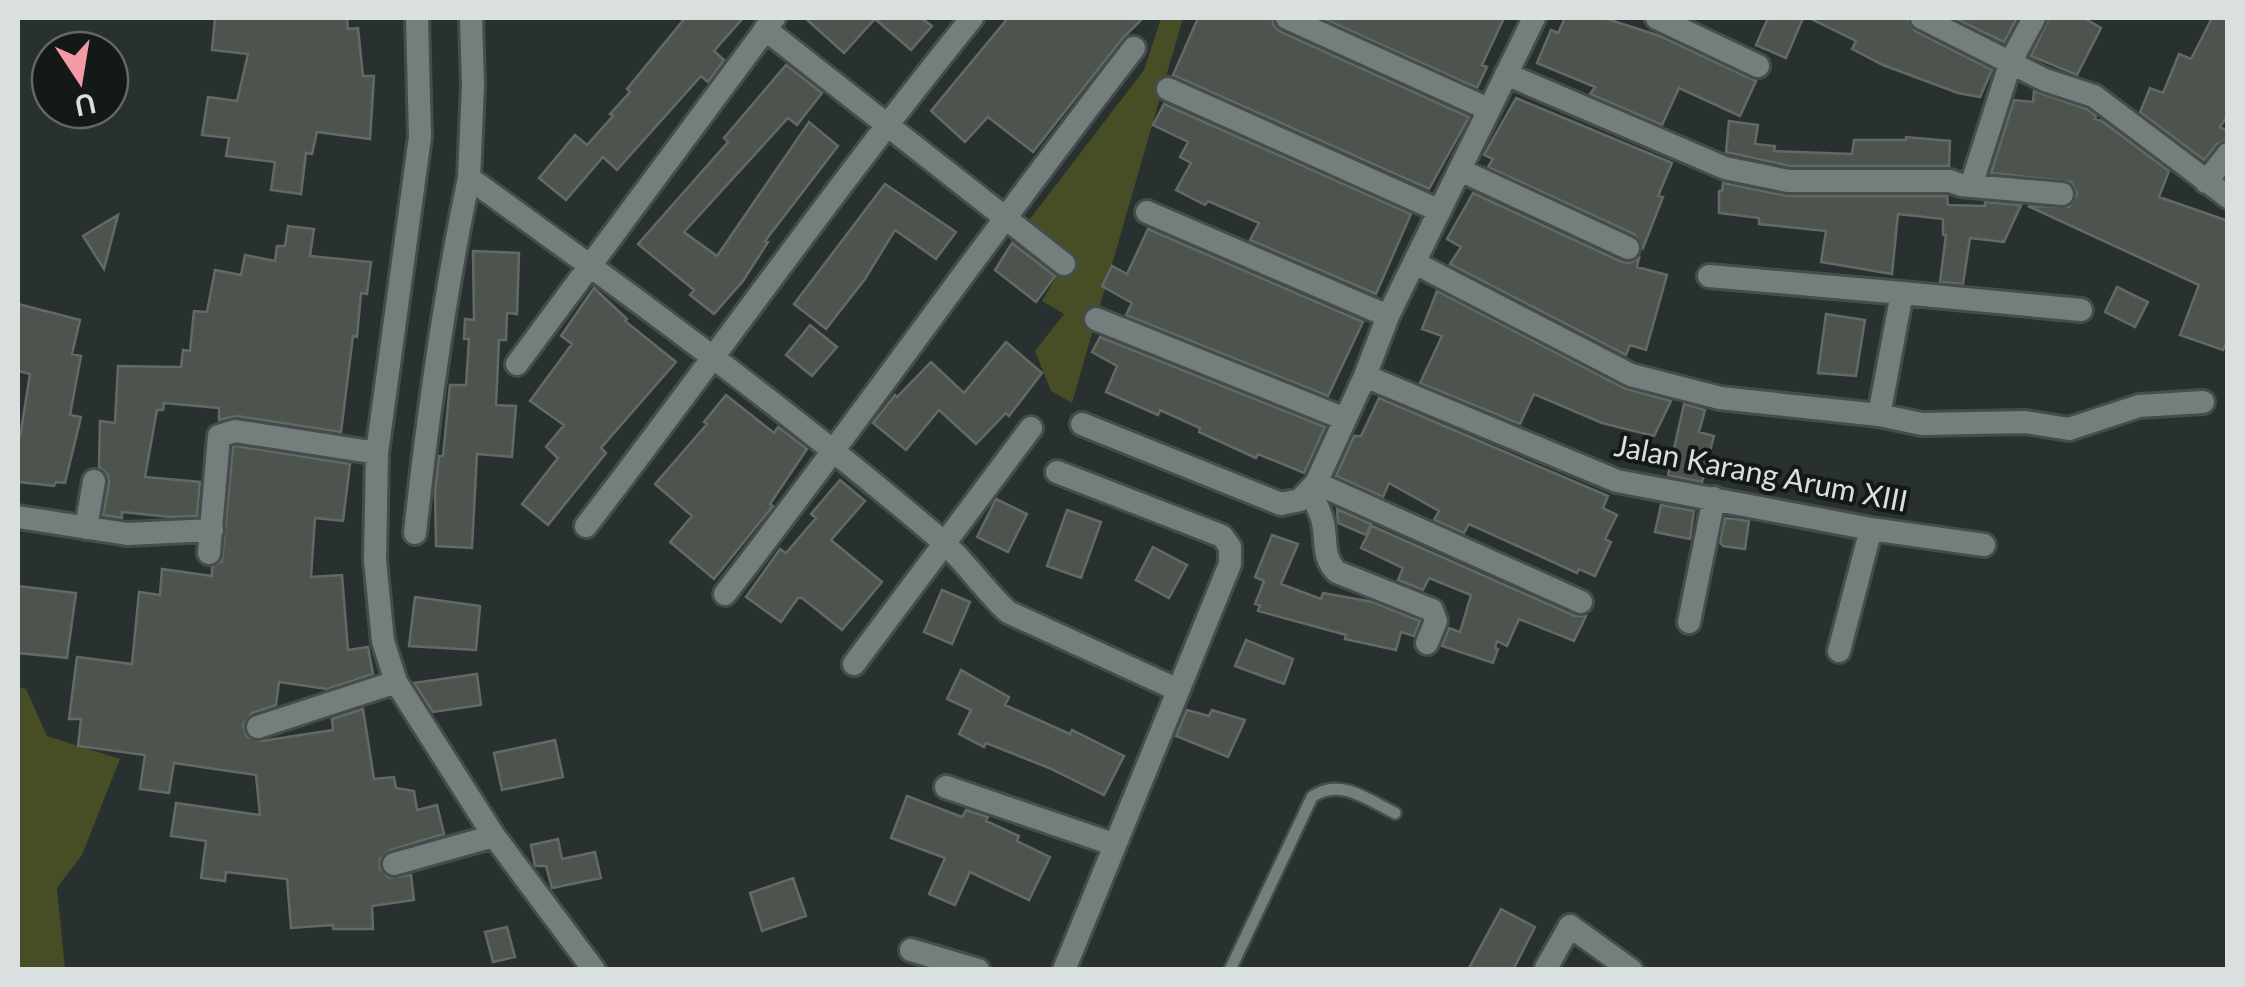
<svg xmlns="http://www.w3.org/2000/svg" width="2245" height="987" font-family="Lato,sans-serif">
  <rect width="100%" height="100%" fill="#283130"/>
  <path fill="#474d24" d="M1161,18H1183L1072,403L1051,391L1035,351L1064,314L1042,301L1067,258L1026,224L1144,70Z
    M18,687L26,689L47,736L120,759L82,855L57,888L65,969H18Z"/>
  <path fill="#4d544e" stroke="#636a65" stroke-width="2.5" d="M215,18H347L348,29L358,28L363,76H374L370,139L317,132L312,154L306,153L301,194L271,190L275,162L226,156L229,138L202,135L208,97L237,101L248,54L212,50Z
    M685,18H743L714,51L724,60L708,82L701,76L617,170L603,157L566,200L539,178L575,135L587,145L613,116L610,114L630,92L627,89Z
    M805,18H921L932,26L911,50L875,19L844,53Z
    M1008,18H1143L1122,39L1033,152L988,117L965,142L931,111Z
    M1198,18H1272L1274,26L1281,32L1469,117L1429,189L1173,75Z
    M1322,18H1504L1482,65L1487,67L1477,88Z
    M1565,18H1604L1660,36L1756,81L1740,116L1679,88L1662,125L1590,94L1595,87L1537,63L1551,30L1558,33Z
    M1768,18H1803L1786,58L1756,45Z
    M1809,18H1907L1915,31L1992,70L1980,97L1958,93L1883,65L1852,49L1856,41Z
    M1954,18H2017L2004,42Z
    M2049,18H2084L2101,28L2077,75L2031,56Z
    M2212,18H2228V115L2220,127L2228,131V139L2217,144L2204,160L2140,112L2150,88L2163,93L2179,54L2191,59Z
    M786,65L822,93L797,125L788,118L684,232L717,256L809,122L838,146L765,241L768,242L743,281L714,314L690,295L694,290L638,244L728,142L724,138Z
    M2034,91L2087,109L2096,116L2095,119L2102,121L2169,171L2159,197L2228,221V339L2223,350L2180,335L2199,285L2028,206L2069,207L2077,194L2071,182L1991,173L2014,100L2033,102Z
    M1516,98L1672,163L1658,196L1663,197L1643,248L1634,234L1488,167L1493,159L1484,155Z
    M1164,104L1411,214L1376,294L1250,240L1259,223L1208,201L1205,205L1176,190L1191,163L1180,157L1188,142L1153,125Z
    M1729,121L1758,125L1755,144L1775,146L1774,151L1852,154L1854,140H1906V137L1950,141L1949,166H1790L1726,152Z
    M1723,183L1788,196H1947L1948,205L1985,206V202L2021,205L2004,242L1970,238L1963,284L1940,282L1946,235H1943V219L1898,214L1892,274L1821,262L1826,231L1759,224V218L1719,213V191H1722Z
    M885,184L956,232L936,259L895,230L865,279L826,329L794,304Z
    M1473,193L1622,262L1630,263L1639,258L1637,267L1667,275L1646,350L1630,345L1626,355L1450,264L1461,247L1447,239Z
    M118,215L104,269L83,236Z
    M288,226L314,229L310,256L371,262L367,294L361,293L357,337L353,336L341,432L237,416L219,420V408L164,403L163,410H157L145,477L200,482L197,516L170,517L122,512V518L103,515L109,483L108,475L99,467L100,421L115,423L118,366L181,367L183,350L190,351L194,311L207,312L215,270L241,275L245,255L275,261L277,246H285Z
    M1148,229L1363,322L1328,396L1126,315L1132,303L1102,286L1112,266L1127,274Z
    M1012,243L1055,276L1036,302L995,270Z
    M473,251L519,253L517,314L507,313L506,340H499L496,405L516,406L512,457L477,454L472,548L436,546L435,492L439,456H443L450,385H466L469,339H464L465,319L474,320Z
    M2117,287L2148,302L2135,327L2105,312Z
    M594,288L627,319L625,321L676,362L601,448L606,453L548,525L522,504L558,458L546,447L564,425L530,401L572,344L561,336Z
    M1437,291L1624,388L1671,401L1654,436L1602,423L1534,394L1520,424L1420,383L1442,336L1422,329Z
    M18,304L80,320L72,354L81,356L70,415L81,417L65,483L56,482L54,486L18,482V437H20L30,374L18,371Z
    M1826,314L1865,320L1856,376L1818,373Z
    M810,325L837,347L812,376L786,355Z
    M1100,337L1325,427L1304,473L1258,454L1256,458L1199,432L1200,428L1160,410L1158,415L1106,392L1117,366L1092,352Z
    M1006,342L1042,373L1009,416L1006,413L976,444L939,410L906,450L873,423L895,395L897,397L931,362L964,393Z
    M726,395L774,433L778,427L807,449L770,504L773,506L714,579L670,542L692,516L655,484L707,424L704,422Z
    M1379,398L1608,496L1603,508L1617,515L1605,539L1611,542L1595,576L1579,569L1577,573L1469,524L1464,533L1434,520L1439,511L1389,483L1383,497L1336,476L1354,436H1361Z
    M1684,404L1705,410L1699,432L1714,436L1702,482L1668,475Z
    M236,446L350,464L343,521L315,518L311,577L342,575L348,650L368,647L373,674L327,689L279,682L276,705L252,713L243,725L247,737L262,741L333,730L332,719L363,709L374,779L394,777L396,788L414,791L417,810L437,805L444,834L390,850L380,859V869L389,878L411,875L414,900L372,906L373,929H333V925L291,928L287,879L226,872L225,881L201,878L206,841L171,836L176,803L260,815L256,775L174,763L169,793L140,789L145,755L78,746L81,719H69L77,657L132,664L139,592L160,595L162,569L212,576V567L222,561L233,447Z
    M840,480L865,501L831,540L882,582L842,630L802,598H798L781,622L746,597L780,549L786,553L816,518L811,514Z
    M996,499L1027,514L1008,552L977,537Z
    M1661,505L1694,511L1690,539L1655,532Z
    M1337,509L1371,524L1366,535L1338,523Z
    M1067,510L1101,522L1081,578L1047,566Z
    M1725,518L1749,521L1745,549L1723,546L1720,542Z
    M1372,526L1575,616H1586L1574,641L1519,619L1507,646L1497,641L1495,648L1498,649L1493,663L1442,646L1449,628L1460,632L1471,595L1429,578L1423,590L1398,580L1403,568L1361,548Z
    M1272,535L1298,544L1281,584L1321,599L1323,593L1373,602L1420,621L1414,636L1401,632L1396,650L1345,639L1346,635L1258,611L1260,605L1255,604L1264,581L1255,577Z
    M1153,547L1187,565L1169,598L1136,580Z
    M18,586L76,593L67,658L18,653Z
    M942,590L970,602L952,644L924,632Z
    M415,597L480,606L476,650L409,646Z
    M1246,640L1293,659L1284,684L1235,666Z
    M961,670L1009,697L1005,705L1070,734L1072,730L1124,756L1104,795L1049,768L986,743L984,747L959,734L971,710L947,699Z
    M477,674L481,705L433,712L414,683Z
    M1187,710L1209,716L1212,710L1245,720L1228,757L1176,736Z
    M555,740L563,777L502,790L494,753Z
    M907,796L962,817L966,810L988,817L986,821L1019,836L1017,841L1050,857L1029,900L970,872L955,905L929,894L945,858L891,838Z
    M558,839L562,859L595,852L601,878L552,888L546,866H535L531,845Z
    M793,878L806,916L762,931L750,893Z
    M1501,909L1535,927L1513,970H1468Z
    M507,927L515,957L493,962L485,932Z"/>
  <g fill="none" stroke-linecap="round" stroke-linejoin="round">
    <defs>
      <path id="service" d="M1230,970L1312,797C1339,777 1368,800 1395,813"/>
      <path id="minor" d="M417,18L420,137L377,453L375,560L383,641L396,682L494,836L594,970
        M471,18L473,85L469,178C630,294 790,411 941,540C966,562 984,590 1008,612L1178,690
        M1287,18L1488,109
        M1534,18L1388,316L1365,376L1316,483L1581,602
        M1657,18L1758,66
        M1922,18L2045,80L2094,96L2228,197
        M765,29L1064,264
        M1506,74L1725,168L1788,181H1950L1961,185L2062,194
        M1168,89L1440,211
        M1460,170L1628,248
        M2206,182L2228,154
        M1971,186L2011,61L2034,18
        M1147,212L1388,316
        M1415,263L1631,375L1720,398L1879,415L1902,293L1709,276
        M1902,293L2081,310
        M1096,319L1345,419
        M517,364L774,18
        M1365,376L1617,481L1871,529L1984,545
        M1879,415L1922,424L2025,422L2069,429L2139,406L2203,402
        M1082,424L1281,504L1300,500L1316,483
        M1057,472L1222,536L1230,547V564L1064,970
        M1310,491C1315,502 1321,512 1323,523C1327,542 1322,558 1337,572L1432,610L1436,621L1427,643
        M18,517L127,534L212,530
        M586,526C716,357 838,183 972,18
        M86,528L94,481
        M415,533C428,414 444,296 469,178
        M209,553L219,436L235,431L377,453
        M725,594C864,414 994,228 1134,48
        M1689,622L1714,498
        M1839,651L1871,529
        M854,664L1031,428
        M258,727L396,682
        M946,787L1113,844
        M394,864L494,836
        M911,950L978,970
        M1546,968L1570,926L1631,970"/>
    </defs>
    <use href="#service" stroke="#454d4c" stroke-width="16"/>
    <use href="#minor" stroke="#454d4c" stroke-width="28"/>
    <use href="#service" stroke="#747e7d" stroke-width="11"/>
    <use href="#minor" stroke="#747e7d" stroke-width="22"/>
  </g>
  <g text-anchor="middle" stroke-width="8" stroke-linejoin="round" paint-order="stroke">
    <g font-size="30" fill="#dae0df" stroke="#141817">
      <text transform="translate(1761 474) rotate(11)" y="10">Jalan Karang Arum XIII</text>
    </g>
  </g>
  <rect width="2245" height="987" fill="none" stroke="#dae0df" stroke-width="40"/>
  <g transform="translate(80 80) rotate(168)"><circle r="48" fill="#141817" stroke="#636867" stroke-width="2.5"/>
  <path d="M0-8L18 38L0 25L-18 38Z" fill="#f49aa6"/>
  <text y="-15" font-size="28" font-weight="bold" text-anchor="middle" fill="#dae0df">U</text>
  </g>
</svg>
